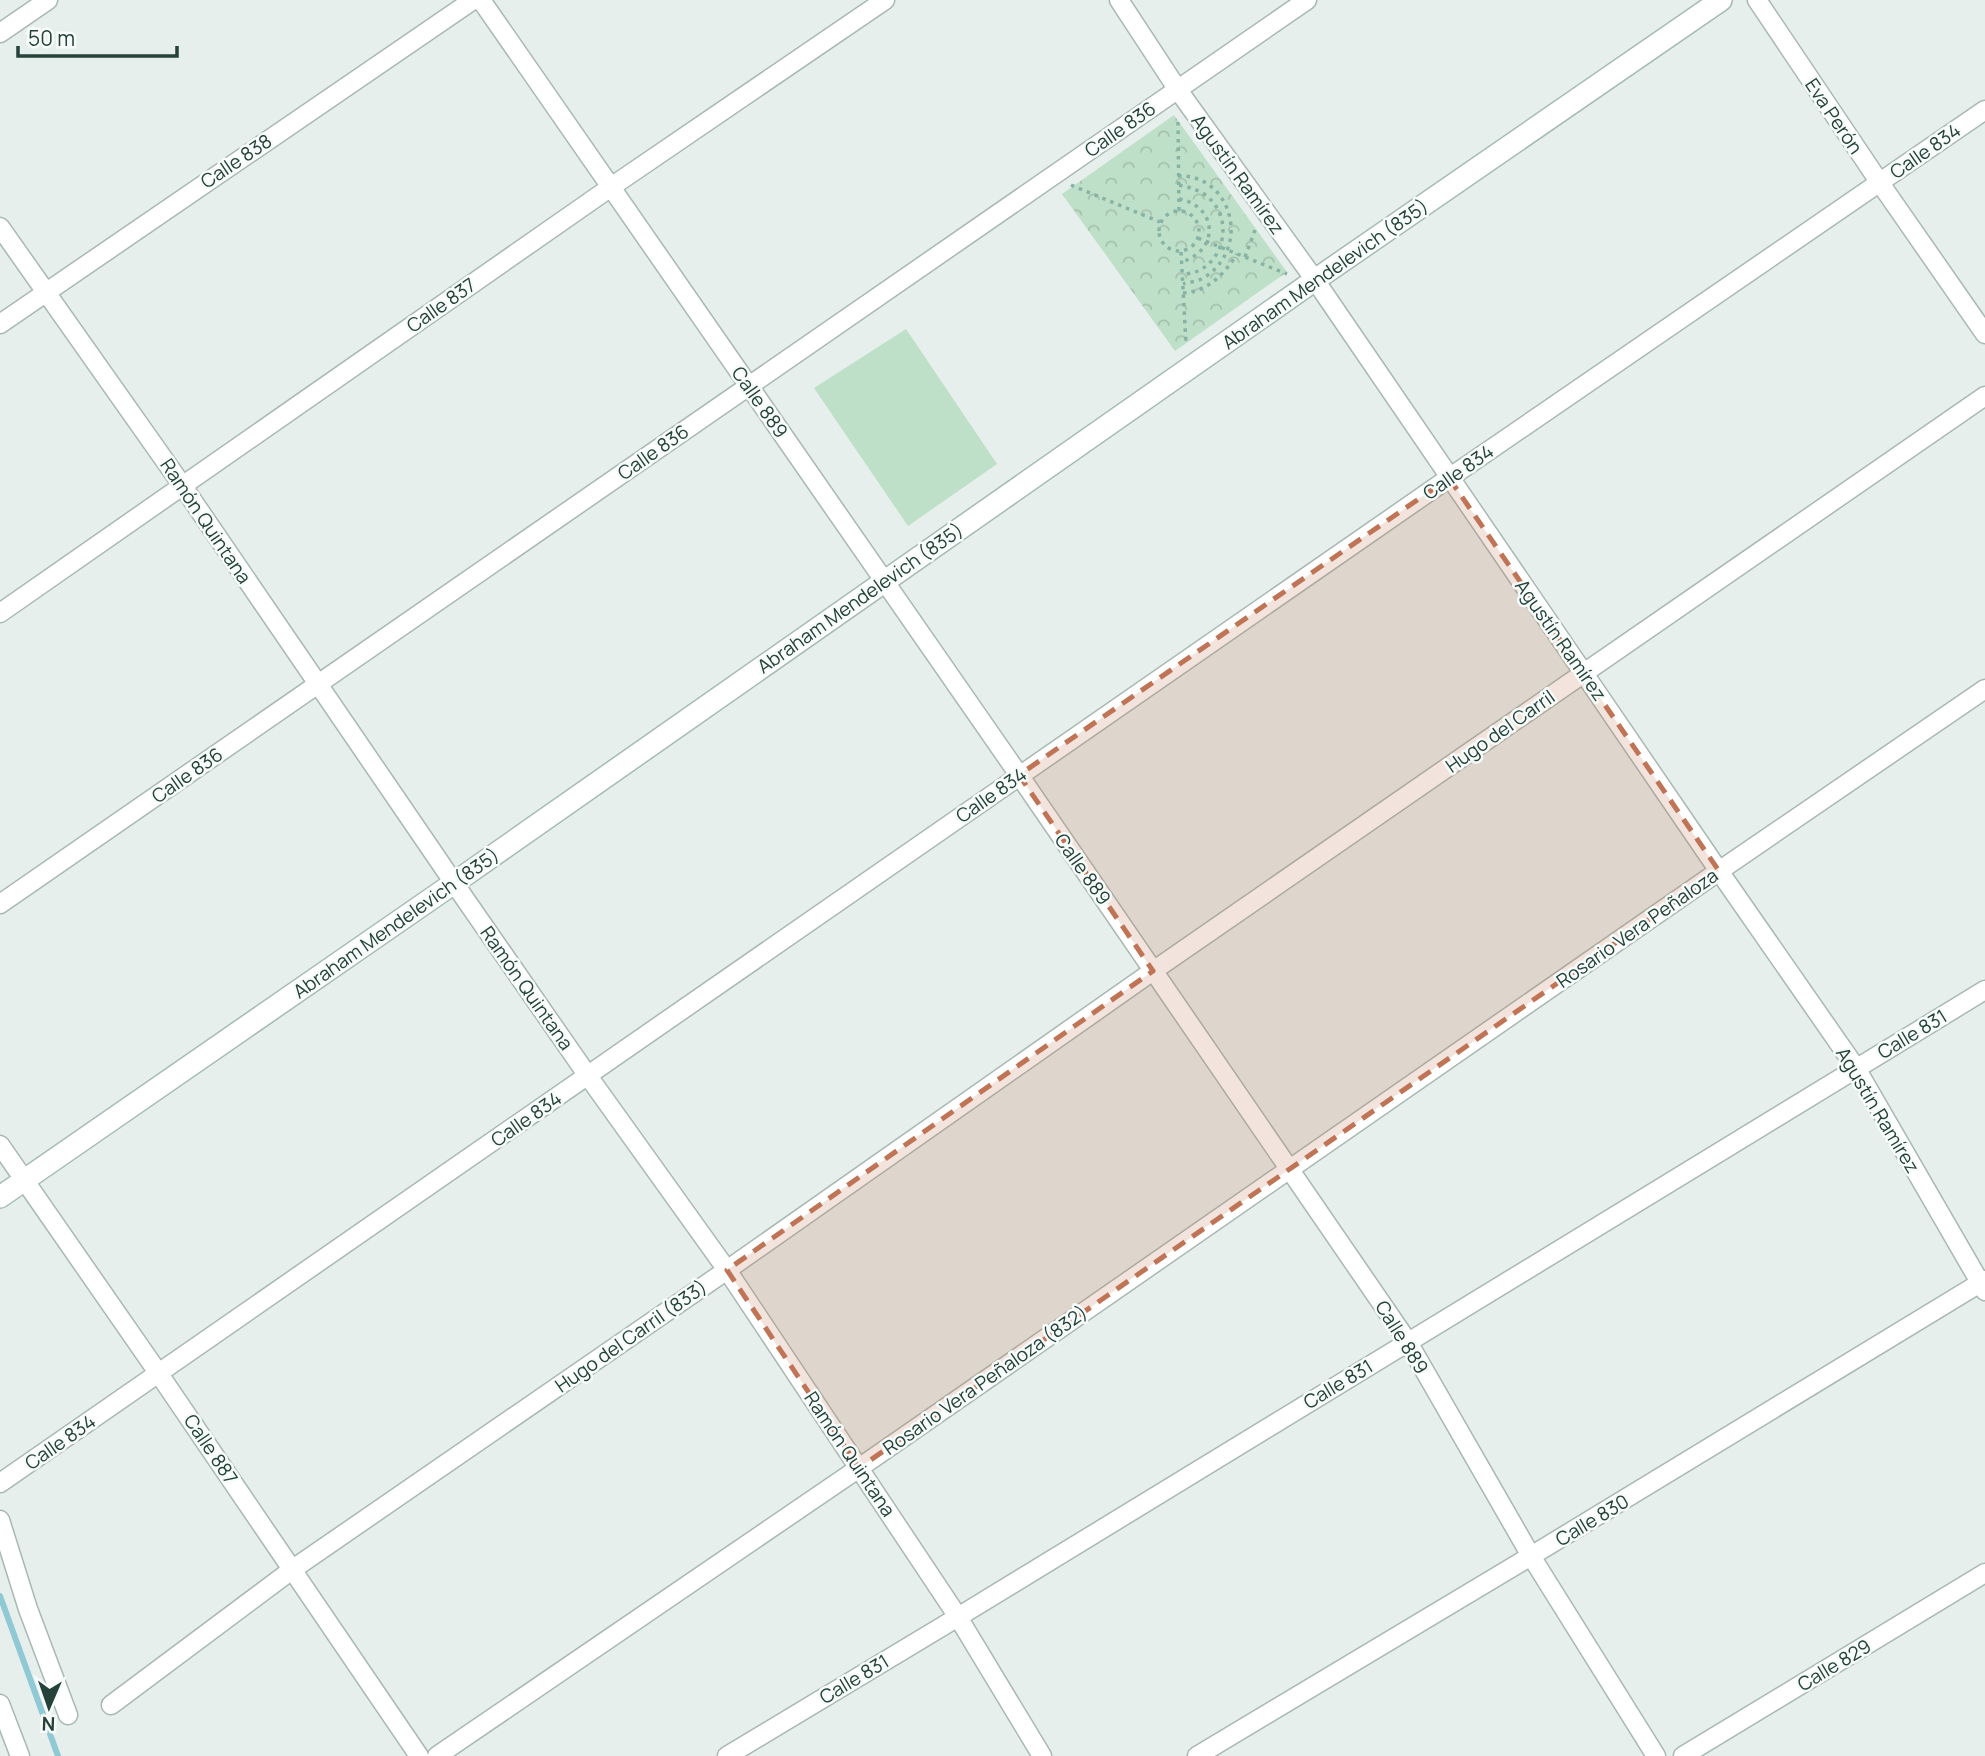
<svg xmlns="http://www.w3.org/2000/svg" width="1985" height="1756" font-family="Manrope,sans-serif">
  <defs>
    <pattern id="forest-crowns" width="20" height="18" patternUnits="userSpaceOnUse" patternTransform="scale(1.75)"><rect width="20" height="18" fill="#bfe0c8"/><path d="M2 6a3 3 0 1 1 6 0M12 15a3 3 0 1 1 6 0" fill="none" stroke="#a4c1ad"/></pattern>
  </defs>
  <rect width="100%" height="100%" fill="#e6efeb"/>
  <path fill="url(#forest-crowns)" d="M1174,115L1287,272L1175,351L1062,194Z"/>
  <path fill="#bfe0c8" d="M906,329L997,464L908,526L814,388Z"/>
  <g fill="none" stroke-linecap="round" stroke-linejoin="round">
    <path stroke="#8ec9d4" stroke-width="6" d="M0,1596L58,1756"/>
    <defs>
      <path id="street" d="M481,0L1019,775L1408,1342L1531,1556L1656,1756
        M1119,0L1178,90L1315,280L1719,871L1856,1068L1985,1291
        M1757,0L1880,183L1985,334
        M0,33L48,0
        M0,227L182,485L454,883L588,1076L727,1270L958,1617L1042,1756
        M0,324L473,0
        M0,613L611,187L885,0
        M0,904L1307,0
        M0,1145L159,1374L419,1756
        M0,1483L1449,478L1985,110
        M0,1520L28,1609L68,1715
        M0,1704L20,1756
        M111,1705L293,1569L727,1270L1153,971L1584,673L1985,396
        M437,1756L859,1468L1719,871L1985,689
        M727,1756L958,1617L1985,990
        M1197,1756L1531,1556L1985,1280
        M1683,1756L1985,1573"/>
      <path id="secondary" d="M0,1197L454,883L1315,280L1721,0"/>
    </defs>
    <use href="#street" stroke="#a8b8b2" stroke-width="21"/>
    <use href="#secondary" stroke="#a4bbb3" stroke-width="24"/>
    <path stroke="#86b3a5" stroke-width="3.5" stroke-dasharray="3.5 5" stroke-linecap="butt" d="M1178,122L1179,211
      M1178,176C1224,174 1246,229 1220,263C1215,270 1207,277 1199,280C1194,282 1188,282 1183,284
      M1071,185L1160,222
      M1179,185C1188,187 1196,189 1204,194C1232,213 1228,257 1198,271C1193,273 1187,274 1182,275
      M1179,199C1218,206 1220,251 1181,262
      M1159 231a20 20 0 1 1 40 0a20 20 0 1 1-40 0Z
      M1198,238L1287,274
      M1181,252L1186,344
      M1245,257L1255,230
      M1183,293C1209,291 1224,274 1237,254"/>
    <use href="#street" stroke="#fff" stroke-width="18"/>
    <use href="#secondary" stroke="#fff" stroke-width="21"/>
  </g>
  <path fill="#c07456" fill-opacity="0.2" stroke="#c07456" stroke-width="5" stroke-dasharray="14 9" stroke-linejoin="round" d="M1449,478L1719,871L859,1468L727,1270L1153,971L1019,775Z"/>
  <g text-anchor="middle" stroke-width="5" stroke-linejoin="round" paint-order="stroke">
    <g font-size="19" fill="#24423a" stroke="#f7fbf9">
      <text transform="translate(1834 116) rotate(56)" y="7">Eva Perón</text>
      <text transform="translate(1120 129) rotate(-35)" y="7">Calle 836</text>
      <text transform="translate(1925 151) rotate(-35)" y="7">Calle 834</text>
      <text transform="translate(236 161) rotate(-34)" y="7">Calle 838</text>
      <text transform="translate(1238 174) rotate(54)" y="7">Agustín Ramírez</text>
      <text transform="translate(1325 274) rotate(-35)" y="7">Abraham Mendelevich (835)</text>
      <text transform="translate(441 305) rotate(-35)" y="7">Calle 837</text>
      <text transform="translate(760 402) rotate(55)" y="7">Calle 889</text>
      <text transform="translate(653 452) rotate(-35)" y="7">Calle 836</text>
      <text transform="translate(1458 472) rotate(-35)" y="7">Calle 834</text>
      <text transform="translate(206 521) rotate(56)" y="7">Ramón Quintana</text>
      <text transform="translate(860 598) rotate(-35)" y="7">Abraham Mendelevich (835)</text>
      <text transform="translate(1561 640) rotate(55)" y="7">Agustín Ramírez</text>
      <text transform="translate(1500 731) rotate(-35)" y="7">Hugo del Carril</text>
      <text transform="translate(187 775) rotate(-35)" y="7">Calle 836</text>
      <text transform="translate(991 795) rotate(-35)" y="7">Calle 834</text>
      <text transform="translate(1083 869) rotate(55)" y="7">Calle 889</text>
      <text transform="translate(396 923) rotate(-35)" y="7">Abraham Mendelevich (835)</text>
      <text transform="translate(1637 928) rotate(-35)" y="7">Rosario Vera Peñaloza</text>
      <text transform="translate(527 988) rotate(55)" y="7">Ramón Quintana</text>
      <text transform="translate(1912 1034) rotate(-31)" y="7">Calle 831</text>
      <text transform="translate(1878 1110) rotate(59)" y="7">Agustín Ramírez</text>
      <text transform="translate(526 1119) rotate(-35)" y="7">Calle 834</text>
      <text transform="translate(631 1336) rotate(-35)" y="7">Hugo del Carril (833)</text>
      <text transform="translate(1402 1337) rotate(58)" y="7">Calle 889</text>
      <text transform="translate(985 1380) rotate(-35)" y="7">Rosario Vera Peñaloza (832)</text>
      <text transform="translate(1338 1384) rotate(-31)" y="7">Calle 831</text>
      <text transform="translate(60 1442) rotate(-35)" y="7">Calle 834</text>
      <text transform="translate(211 1449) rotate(56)" y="7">Calle 887</text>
      <text transform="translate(850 1454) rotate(56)" y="7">Ramón Quintana</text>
      <text transform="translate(1592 1520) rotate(-31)" y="7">Calle 830</text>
      <text transform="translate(1834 1665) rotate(-31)" y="7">Calle 829</text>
      <text transform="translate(854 1679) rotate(-31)" y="7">Calle 831</text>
    </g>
  </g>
  <g transform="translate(49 1707) rotate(182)" stroke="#f7fbf9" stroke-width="5" paint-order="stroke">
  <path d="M0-5L12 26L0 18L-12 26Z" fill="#24423a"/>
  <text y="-10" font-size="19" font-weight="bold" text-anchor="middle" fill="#24423a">N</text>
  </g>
  <path d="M18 46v10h159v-10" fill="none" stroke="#24423a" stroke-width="3.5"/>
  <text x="28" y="46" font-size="21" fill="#24423a" stroke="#f7fbf9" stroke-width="5" paint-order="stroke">50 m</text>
</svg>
